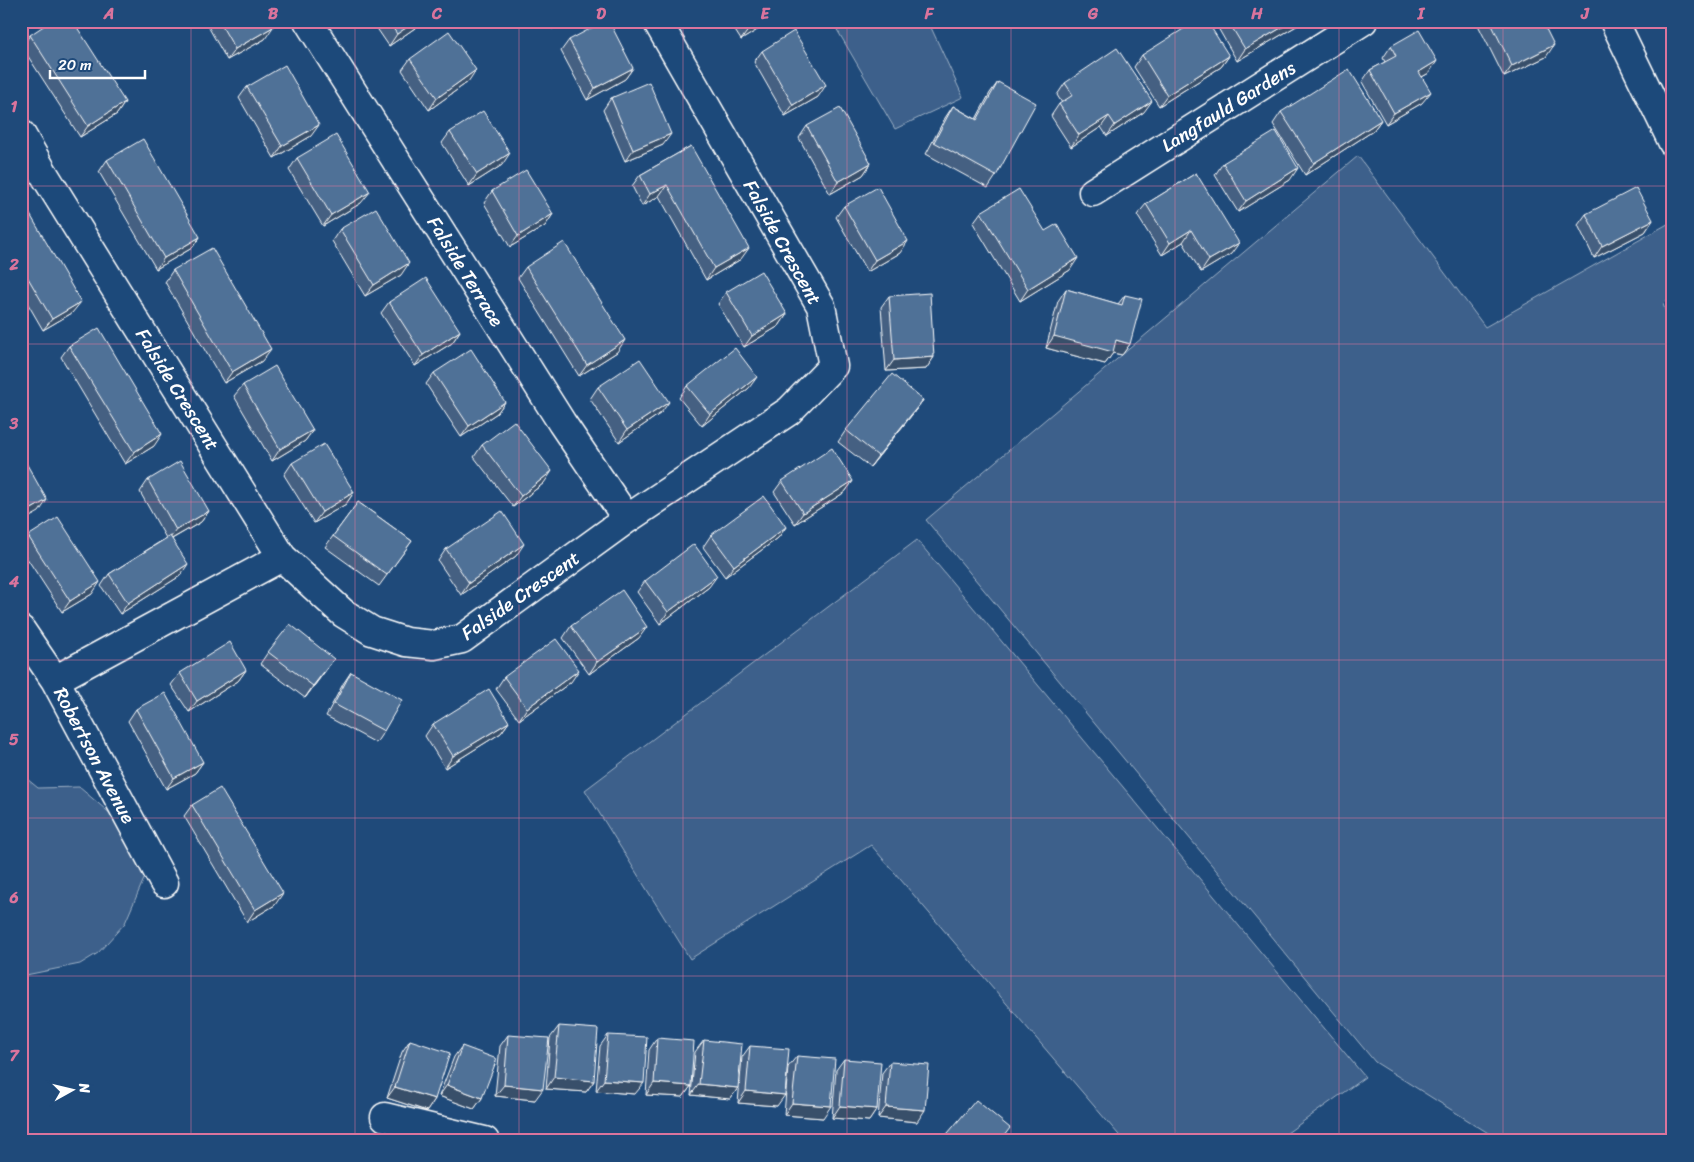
<svg xmlns="http://www.w3.org/2000/svg" width="1694" height="1162" font-family="Sriracha,sans-serif">
  <rect width="100%" height="100%" fill="#1f4a7a"/>
  <filter id="ink" filterUnits="userSpaceOnUse"><feTurbulence type="fractalNoise" baseFrequency=".02" numOctaves="2"/><feDisplacementMap in="SourceGraphic" scale="10" xChannelSelector="R" yChannelSelector="G"/><feConvolveMatrix kernelMatrix="1 2 1 2 8 2 1 2 1" color-interpolation-filters="sRGB"/></filter>
  <g filter="url(#ink)">
    <path fill="#3c618b" stroke="#9eb0c5" d="M832,21H928L963,97L895,129Z
      M1358,156L1485,327L1673,221V294L1663,304L1673,332V1135L1667,1141H1501L1375,1062L926,520Z
      M917,540L1365,1077L1276,1141H1124L871,845L690,959L585,790Z
      M21,774L38,788L79,787L118,820L147,872L125,923L98,953L80,964L21,976Z"/>
    <g fill="none" stroke-linecap="round" stroke-linejoin="round">
      <defs>
        <path id="minor" d="M308,21L562,423L627,519
          M21,134L44,174L282,557L343,613L372,631L406,642L434,645L462,639L627,519L789,411L833,366L821,306L657,21
          M1093,192L1363,21
          M21,630L55,680L164,883
          M55,680L282,557
          M385,1117L485,1141"/>
        <path id="major" d="M1614,21L1673,143"/>
      </defs>
      <use href="#minor" stroke="#fff" stroke-width="31"/>
      <use href="#major" stroke="#fff" stroke-width="31"/>
      <use href="#minor" stroke="#1f4a7a" stroke-width="28"/>
      <use href="#major" stroke="#1f4a7a" stroke-width="28"/>
    </g>
    <path fill="#456182" stroke="#fff" d="M205,21H270L265,39L227,60Z
      M372,21H425L389,46Z
      M547,21H566L552,29Z
      M729,21H772L741,40Z
      M1214,21H1305L1237,61Z
      M1476,21H1542L1546,57L1504,77Z
      M30,35L125,102L117,114L80,137L22,47Z
      M569,40L633,68L625,79L587,100L561,51Z
      M1391,46L1429,73L1422,77V103L1386,124L1362,82L1370,70L1385,62L1383,58Z
      M762,51L818,97L785,116L754,62Z
      M1142,55L1229,56L1221,67L1159,106L1134,67Z
      M410,59L468,82L429,110L402,70Z
      M998,82L996,176L988,188L926,154L945,118L953,106L976,119L990,93Z
      M1065,83L1144,112L1107,136L1101,127L1071,147L1051,116L1059,104L1062,103L1057,95Z
      M247,87L311,136L274,158L239,98Z
      M611,98L663,145L625,161L603,110Z
      M1281,112L1381,120L1373,131L1305,175L1273,124Z
      M807,126L871,163L863,175L830,194L799,138Z
      M450,132L502,165L469,186L442,143Z
      M691,146L741,259L706,280L659,196L642,206L632,186L640,175Z
      M297,158L361,203L323,226L289,170Z
      M107,160L200,237L192,248L156,269L99,172Z
      M1223,163L1290,180L1238,212L1215,175Z
      M1196,173L1231,254L1201,272L1183,242L1162,255L1137,215L1146,204Z
      M492,191L553,214L545,226L510,247L484,203Z
      M21,199L72,313L43,330L21,292Z
      M844,206L900,253L867,272L836,217Z
      M981,212L1045,231L1070,270L1020,301L973,223Z
      M1586,214L1653,220L1645,232L1594,258L1578,225Z
      M340,229L401,275L365,296L332,241Z
      M526,267L617,352L579,376L518,278Z
      M173,270L262,361L224,383L165,282Z
      M1066,289L1118,304L1125,295L1130,344L1122,355L1113,353L1105,364L1046,348L1058,301Z
      M726,292L787,314L779,326L744,347L718,304Z
      M889,296L934,357L926,369L886,371L881,307Z
      M389,302L460,331L452,343L415,366L381,313Z
      M69,346L154,446L125,464L61,357Z
      M434,373L505,402L497,413L461,437L426,384Z
      M243,385L313,430L305,441L272,461L234,396Z
      M687,386L749,388L702,426L679,398Z
      M598,387L661,413L619,442L590,399Z
      M923,400L915,411L870,467L838,442L846,430Z
      M482,445L544,483L513,507L474,457Z
      M292,463L354,492L346,504L314,523L284,475Z
      M148,480L209,511L201,522L172,539L180,576L120,614L101,586L109,574L166,538L140,492Z
      M782,481H853L845,492L795,524L774,492Z
      M358,502L412,541L379,586L325,547Z
      M786,527L778,538L725,577L703,547L711,535Z
      M28,536L92,594L62,612L21,549V546Z
      M446,549L516,556L461,595L438,561Z
      M645,581L709,587L660,624L637,592Z
      M571,626L639,638L589,674L563,638Z
      M268,652L326,670L305,698L260,664Z
      M246,670L238,681L189,712L171,685L180,673Z
      M351,672L384,731L376,743L326,716L343,684Z
      M504,677L571,682L519,720L496,689Z
      M136,709L203,762L195,773L166,789L128,721Z
      M509,722L501,733L445,768L425,736L433,724Z
      M192,805L275,905L247,922L184,816Z
      M559,1026L594,1081L586,1092L546,1089L550,1038Z
      M508,1035L535,1100L495,1096L500,1046Z
      M608,1035L635,1094L596,1091L600,1046Z
      M657,1038L691,1086L683,1097L646,1095L649,1050Z
      M410,1040L435,1099L427,1111L387,1098L402,1052Z
      M704,1040L738,1088L730,1099L691,1095L695,1052Z
      M462,1046L482,1098L474,1109L439,1096L454,1057Z
      M750,1046L777,1106L738,1103L742,1057Z
      M797,1056L823,1118L784,1115L788,1067Z
      M844,1059L877,1109L869,1121L832,1118L836,1070Z
      M890,1062L917,1122L878,1118L882,1073Z"/>
    <path fill="#384f6a" stroke="#fff" d="M416,21H425L389,46L397,34Z
      M557,21H566L552,29Z
      M761,21H772L741,40L749,29Z
      M1293,21H1305L1237,61L1245,49Z
      M273,27L265,39L227,60L235,49Z
      M1554,45L1546,57L1504,77L1512,66Z
      M1229,56L1221,67L1159,106L1167,95Z
      M1437,61L1429,73L1411,83L1419,72Z
      M633,68L625,79L587,100L595,88Z
      M476,70L468,82L429,110L437,98Z
      M826,85L818,97L785,116L793,105Z
      M1431,92L1422,103L1386,124L1394,113Z
      M1152,101L1144,112L1107,136L1115,125Z
      M125,102L117,114L80,137L88,126Z
      M1109,116L1101,127L1071,147L1079,135Z
      M1381,120L1373,131L1305,175L1314,163Z
      M319,125L311,136L274,158L282,146Z
      M671,134L663,145L625,161L633,150Z
      M510,153L502,165L469,186L477,174Z
      M871,163L863,175L830,194L838,182Z
      M1298,168L1290,180L1238,212L1246,201Z
      M667,185L659,196L642,206L650,194Z
      M370,192L361,203L323,226L331,215Z
      M553,214L545,226L510,247L518,236Z
      M1653,220L1645,232L1594,258L1602,246Z
      M1191,230L1183,242L1162,255L1170,243Z
      M200,237L192,248L156,269L164,258Z
      M908,241L900,253L867,272L875,260Z
      M1239,243L1231,254L1201,272L1209,260Z
      M749,248L741,259L706,280L714,268Z
      M1078,258L1070,270L1020,301L1028,289Z
      M409,263L401,275L365,296L374,285Z
      M81,302L72,313L43,330L52,319Z
      M787,314L779,326L744,347L752,336Z
      M460,331L452,343L415,366L423,355Z
      M1054,336L1116,340L1130,344L1122,355L1113,353L1105,364L1046,348Z
      M625,340L617,352L579,376L587,365Z
      M271,349L262,361L224,383L232,372Z
      M934,357L926,369L886,371L894,360Z
      M757,377L749,388L702,426L710,414Z
      M923,400L915,411L870,467L878,456Z
      M505,402L497,413L461,437L469,426Z
      M669,402L661,413L619,442L627,430Z
      M313,430L305,441L272,461L280,449Z
      M162,434L154,446L125,464L134,452Z
      M552,471L544,483L513,507L521,496Z
      M853,481L845,492L795,524L803,513Z
      M354,492L346,504L314,523L322,512Z
      M47,500L39,512L21,522V515Z
      M209,511L201,522L168,541L176,530Z
      M786,527L778,538L725,577L734,566Z
      M524,544L516,556L461,595L469,583Z
      M188,564L180,576L120,614L128,603Z
      M717,576L709,587L660,624L668,612Z
      M100,582L92,594L62,612L70,601Z
      M647,627L639,638L589,674L597,662Z
      M334,659L326,670L305,698L313,686Z
      M246,670L238,681L189,712L197,701Z
      M579,670L571,682L519,720L527,708Z
      M509,722L501,733L445,768L453,756Z
      M203,762L195,773L166,789L174,778Z
      M283,893L275,905L247,922L255,910Z
      M554,1077L594,1081L586,1092L546,1089Z
      M604,1080L644,1083L635,1094L596,1091Z
      M654,1083L691,1086L683,1097L646,1095Z
      M699,1084L738,1088L730,1099L691,1095Z
      M447,1085L482,1098L474,1109L439,1096Z
      M504,1085L543,1089L535,1100L495,1096Z
      M395,1087L435,1099L427,1111L387,1098Z
      M746,1091L785,1095L777,1106L738,1103Z
      M792,1103L831,1106L823,1118L784,1115Z
      M840,1106L877,1109L869,1121L832,1118Z
      M886,1107L925,1110L917,1122L878,1118Z"/>
    <path fill="#507197" stroke="#fff" d="M51,21H73L125,102L88,126L30,35Z
      M219,21H270L273,27L235,49Z
      M388,21H416L397,34Z
      M605,21H609L633,68L595,88L569,40Z
      M745,21H761L749,29Z
      M1196,21H1207L1229,56L1167,95L1142,55Z
      M1228,21H1293L1245,49Z
      M1490,21H1542L1554,45L1512,66Z
      M1419,30L1437,61L1419,72L1431,92L1394,113L1370,70L1396,56L1391,46Z
      M449,31L476,70L437,98L410,59Z
      M794,31L826,85L793,105L762,51Z
      M1117,48L1152,101L1115,125L1109,116L1079,135L1059,104L1073,95L1065,83Z
      M285,65L319,125L282,146L247,87Z
      M1349,69L1381,120L1314,163L1281,112Z
      M649,82L671,134L633,150L611,98Z
      M998,82L1036,103L996,176L934,142L953,106L977,120Z
      M840,108L871,163L838,182L807,126Z
      M483,111L510,153L477,174L450,132Z
      M1276,131L1298,168L1246,201L1223,163Z
      M336,135L370,192L331,215L297,158Z
      M143,139L200,237L164,258L107,160Z
      M691,146L749,248L714,268L667,185L650,194L640,175Z
      M526,170L553,214L518,236L492,191Z
      M1196,173L1239,243L1209,260L1191,230L1170,243L1146,204Z
      M878,187L908,241L875,260L844,206Z
      M1636,188L1653,220L1602,246L1586,214Z
      M1019,189L1045,231L1057,224L1078,258L1028,289L981,212Z
      M21,199L81,302L52,319L21,266Z
      M376,208L409,263L374,285L340,229Z
      M564,242L625,340L587,365L526,267Z
      M212,248L271,349L232,372L173,270Z
      M761,271L787,314L752,336L726,292Z
      M426,278L460,331L423,355L389,302Z
      M1066,289L1122,305L1125,295L1142,299L1130,344L1116,340L1113,352L1054,336Z
      M930,293L934,357L894,360L889,296Z
      M99,328L162,434L134,452L69,346Z
      M735,348L757,377L710,414L687,386Z
      M471,349L505,402L469,426L434,373Z
      M640,359L669,402L627,430L598,387Z
      M275,366L313,430L280,449L243,385Z
      M892,374L923,400L878,456L846,430Z
      M514,421L552,471L521,496L482,445Z
      M324,444L354,492L322,512L292,463Z
      M832,448L853,481L803,513L782,481Z
      M21,454L47,500L21,515Z
      M180,461L209,511L176,530L148,480Z
      M764,496L786,527L734,566L711,535Z
      M358,502L412,541L387,575L333,536Z
      M502,511L524,544L469,583L446,549Z
      M58,517L100,582L70,601L28,536Z
      M170,536L188,564L128,603L109,574Z
      M694,544L717,576L668,612L645,581Z
      M622,590L647,627L597,662L571,626Z
      M290,624L334,659L313,686L268,652Z
      M556,639L579,670L527,708L504,677Z
      M230,642L246,670L197,701L180,673Z
      M351,672L402,700L384,731L334,704Z
      M489,689L509,722L453,756L433,724Z
      M165,693L203,762L174,778L136,709Z
      M220,788L283,893L255,910L192,805Z
      M559,1026L598,1029L594,1081L554,1077Z
      M508,1035L549,1038L543,1089L504,1085Z
      M608,1035L647,1037L644,1083L604,1080Z
      M657,1038L694,1041L691,1086L654,1083Z
      M410,1040L450,1053L435,1099L395,1087Z
      M704,1040L742,1044L738,1088L699,1084Z
      M462,1046L497,1059L482,1098L447,1085Z
      M750,1046L789,1049L785,1095L746,1091Z
      M797,1056L835,1059L831,1106L792,1103Z
      M844,1059L881,1062L877,1109L840,1106Z
      M890,1062L929,1065L925,1110L886,1107Z
      M976,1100L1010,1128L1000,1141L942,1140Z
      M1017,1136L1023,1141H1013Z"/>
  </g>
  <path fill="none" stroke="#da749d" stroke-width="1" stroke-opacity="0.55" d="M191,21V1141M355,21V1141M519,21V1141M683,21V1141M847,21V1141M1011,21V1141M1175,21V1141M1339,21V1141M1503,21V1141M21,186H1673M21,344H1673M21,502H1673M21,660H1673M21,818H1673M21,976H1673"/>
  <g text-anchor="middle" stroke-width="4" stroke-linejoin="round" paint-order="stroke">
    <g font-size="19" fill="#fff" stroke="#1f4a7a">
      <text transform="translate(1228 106) rotate(-32)" y="7">Langfauld Gardens</text>
      <text transform="translate(783 242) rotate(61)" y="7">Falside Crescent</text>
      <text transform="translate(466 271) rotate(58)" y="7">Falside Terrace</text>
      <text transform="translate(178 389) rotate(58)" y="7">Falside Crescent</text>
      <text transform="translate(520 595) rotate(-35)" y="7">Falside Crescent</text>
      <text transform="translate(95 755) rotate(62)" y="7">Robertson Avenue</text>
    </g>
  </g>
  <rect width="1694" height="1162" fill="none" stroke="#1f4a7a" stroke-width="55"/>
  <g transform="translate(72 1090) rotate(82)" stroke="#1f4a7a" stroke-width="4" paint-order="stroke">
  <path d="M0-4L9 19L0 12L-9 19Z" fill="#ffffff"/>
  <text y="-8" font-size="14" font-weight="bold" text-anchor="middle" fill="#ffffff">N</text>
  </g>
  <path d="M50 70v8h95v-8" fill="none" stroke="#ffffff" stroke-width="2.5"/>
  <text x="58" y="70" font-size="15" fill="#ffffff" stroke="#1f4a7a" stroke-width="4" paint-order="stroke">20 m</text>
  <rect x="28" y="28" width="1638" height="1106" fill="none" stroke="#da749d" stroke-width="2"/>
  <g font-size="16" text-anchor="middle" font-weight="bold" fill="#da749d">
    <text x="109" y="19">A</text>
    <text x="273" y="19">B</text>
    <text x="437" y="19">C</text>
    <text x="601" y="19">D</text>
    <text x="765" y="19">E</text>
    <text x="929" y="19">F</text>
    <text x="1093" y="19">G</text>
    <text x="1257" y="19">H</text>
    <text x="1421" y="19">I</text>
    <text x="1585" y="19">J</text>
    <text x="14" y="112">1</text>
    <text x="14" y="270">2</text>
    <text x="14" y="429">3</text>
    <text x="14" y="587">4</text>
    <text x="14" y="745">5</text>
    <text x="14" y="903">6</text>
    <text x="14" y="1061">7</text>
  </g>
</svg>
